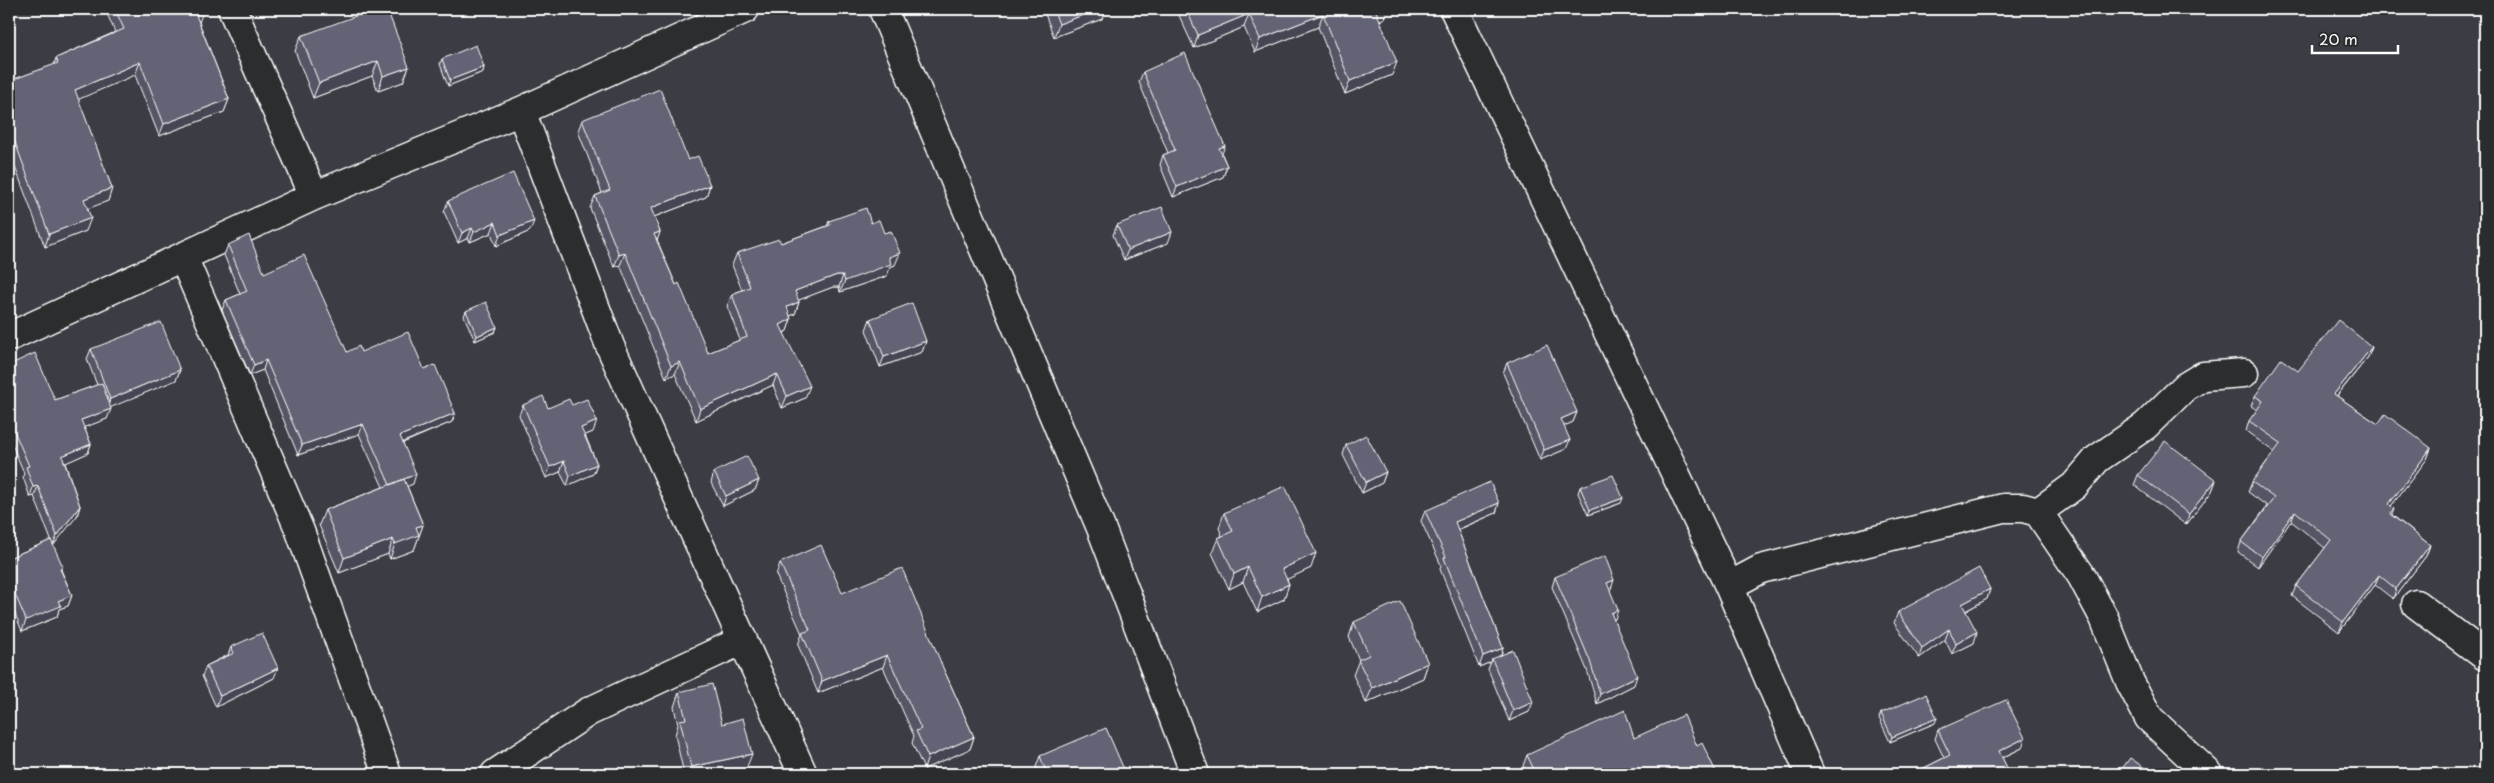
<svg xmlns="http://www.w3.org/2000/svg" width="2494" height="783" font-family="'Playpen Sans',sans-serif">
  <rect width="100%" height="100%" fill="#3b3d44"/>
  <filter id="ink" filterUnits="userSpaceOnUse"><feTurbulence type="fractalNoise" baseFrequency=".02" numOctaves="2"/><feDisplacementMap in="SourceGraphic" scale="10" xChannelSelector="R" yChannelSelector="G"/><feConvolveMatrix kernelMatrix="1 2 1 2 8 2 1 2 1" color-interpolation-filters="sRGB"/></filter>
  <g filter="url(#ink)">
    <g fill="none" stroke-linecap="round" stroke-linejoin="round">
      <defs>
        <path id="minor" d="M232,9L314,196
          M883,9L1101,528L1195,774
          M1454,9L1729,586L1810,774
          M521,111L610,346L803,774
          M183,257L300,531L387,774
          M9,337L314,196L521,111L745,9
          M2038,512L2074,486L2097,459L2145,426L2185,387L2203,376L2244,373
          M1729,586L1761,569L2003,508H2023L2038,512L2081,575L2104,618L2130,682L2149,718L2209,774
          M2416,604L2485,656
          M495,774L588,712L743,640"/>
      </defs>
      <use href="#minor" stroke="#fff" stroke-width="31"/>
      <use href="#minor" stroke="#2a2d2e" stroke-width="28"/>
    </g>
    <path fill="#555565" stroke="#fff" d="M105,9H202L199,22L229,99L224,112L159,136L135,75L78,99L112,188L108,201L87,208L86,231L45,247L9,151V81L54,65L56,58L115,32Z
      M1043,9H1106L1102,19L1054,37Z
      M1176,9H1388L1385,18L1380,21L1392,75L1345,94L1318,27L1255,52L1244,27L1194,48Z
      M301,36L409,67L403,82L378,91L372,76L313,98L295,51Z
      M442,59L484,67L483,72L448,86L440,64Z
      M1143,72L1222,154L1227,166L1223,177L1173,197L1160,165L1163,155L1168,153L1139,82Z
      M582,120L688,160L710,185L706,197L654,217L660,232L657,240L676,285L708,353L740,340L727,306L732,294L742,290L732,265L737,253L781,243L827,226L829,221L871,223L895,265L890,267L887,276L840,292L839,287H833L798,300L799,302L795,314L790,316L791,319L787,331L784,333L805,398L782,408L773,385L696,421L675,374L666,378L620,265L614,267L590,208L595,196L602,193L578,131Z
      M448,201L530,231L496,246L491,233L470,242L468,238L458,243L444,212Z
      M1117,225L1168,243L1124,260L1113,235Z
      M228,245L264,273L347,352H361L424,369L455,413L452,422L403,443L413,484L407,486L423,525L414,550L390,559L388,554L339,573L319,525L325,510L383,487L359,434L298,455L263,370L250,375L222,310L226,300L240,294L224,255Z
      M466,311L497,327L495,332L475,341L464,316Z
      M870,319L926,341L922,352L880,367L866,330Z
      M2372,347L2368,357L2337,396L2378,424L2431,448L2427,459L2391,506L2394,509L2392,515L2430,545L2426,556L2393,599L2375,585L2339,632L2292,596L2296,586L2325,548L2291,521L2258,567L2238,552L2241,542L2267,506L2248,492L2252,482L2274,452L2246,431L2249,421L2257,410L2251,406L2255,396L2298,371Z
      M91,349L180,370L176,380L110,407L107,419L84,427L91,444L88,453L65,463L80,506L77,516L53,545L62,572L72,595L68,606L59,609L57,617L22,631L9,599V558L51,540L34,496L30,497L23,477L24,473L9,437V365L55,400L97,385L87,359Z
      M1507,363L1577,412L1573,422L1564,426L1566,449L1540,460L1503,373Z
      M523,405L548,408L572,405L593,432L585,435L597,464L593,474L567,486L560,472L546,478L519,415Z
      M1346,445L1386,472L1382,483L1362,493L1343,455Z
      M714,472L759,480L755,490L723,506L711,483Z
      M2138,475L2216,480L2212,491L2186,525L2134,485Z
      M1580,487L1621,503L1588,515L1578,493Z
      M1499,503L1496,513L1458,530L1503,648L1501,655L1529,712L1509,721L1488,669L1491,662L1479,667L1440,569L1441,565L1421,521L1425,511Z
      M1224,513L1311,568L1287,579L1289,584L1284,599L1257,612L1243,582L1229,589L1212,553L1218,538L1222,536L1219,528Z
      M780,563L944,670L974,737L970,749L924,769L912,743L914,736L883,667L818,693L798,645L802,634L776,575Z
      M1555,577L1611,589L1610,590L1615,619L1613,620L1634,685L1597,704L1587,670L1552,587Z
      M1990,589L1987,599L1966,611L1974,643L1952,654L1945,640L1919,658L1894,623L1898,612Z
      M1354,622L1428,663L1423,678L1366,703L1353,675L1359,660L1349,637Z
      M231,647L274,678L216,707L202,676L206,666L228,655Z
      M679,692L722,724L746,769L721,774H684L675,735L678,725L674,707Z
      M1881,713L1935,723L1890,742L1879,718Z
      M1938,730L2022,748L2002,758L2010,774H1916L1918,771L1944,758L1935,739Z
      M1634,738L1697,746L1717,774H1526L1523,766L1527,755Z
      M1040,756L1126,774H1039L1036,767Z"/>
    <path fill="#454553" stroke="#fff" d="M1099,9H1106L1102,19L1054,37L1059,24Z
      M1381,9H1388L1385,18L1371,24L1376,11Z
      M203,12L198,25L196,15Z
      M1249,14L1244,27L1194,48L1198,35Z
      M1323,14L1318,27L1255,52L1260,39Z
      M378,61L372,76L313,98L319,83Z
      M140,62L135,75L70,103L75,90Z
      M1397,62L1392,75L1345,94L1350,81Z
      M409,67L403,82L378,91L383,76Z
      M484,67L483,72L448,86L450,80Z
      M229,99L224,112L159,136L164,124Z
      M1225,146L1221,156L1219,148Z
      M1227,166L1223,177L1173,197L1177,187Z
      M710,185L706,197L646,220L651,208Z
      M112,188L108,201L79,212L84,199Z
      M91,218L86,231L45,247L49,234Z
      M534,221L530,231L496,246L500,235Z
      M495,222L491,233L470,242L474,232Z
      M472,228L468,238L458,243L462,233Z
      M660,232L656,244L654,234Z
      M1172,232L1168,243L1124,260L1128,250Z
      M625,253L620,265L614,267L619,255Z
      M900,253L895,265L890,267L887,276L840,292L845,281L889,257Z
      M837,275H843L839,287H833L791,303L795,291Z
      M799,302L795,314L782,319L787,307Z
      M791,319L787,331L775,337L780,325Z
      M497,327L495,332L475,341L477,336Z
      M926,341L922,352L880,367L884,357Z
      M2372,347L2368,357L2330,404L2334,394Z
      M266,360L263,370L250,375L254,365Z
      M680,362L675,374L666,378L671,366Z
      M180,370L176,380L107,409L110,399Z
      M777,374L773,385L696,421L700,409Z
      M810,386L805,398L782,408L787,396Z
      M111,409L107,419L77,430L81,420Z
      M1577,412L1573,422L1558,429L1561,419Z
      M455,413L452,422L396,445L400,436Z
      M597,421L593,432L578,438L581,428Z
      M363,424L359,434L298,455L302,445Z
      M1570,440L1566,449L1540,460L1544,450Z
      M91,444L88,453L59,466L62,456Z
      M2431,448L2427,459L2385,514L2389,504Z
      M564,461L560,472L546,478L550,467Z
      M597,464L593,474L567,486L570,476Z
      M1386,472L1382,483L1362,493L1366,482Z
      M416,474L413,484L387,495L390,485Z
      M759,480L755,490L723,506L726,496Z
      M2216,480L2212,491L2186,525L2189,514Z
      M38,486L34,496L30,497L33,487Z
      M1623,498L1621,503L1588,515L1590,510Z
      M1499,503L1496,513L1452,532L1455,522Z
      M80,506L77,516L53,546L57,536Z
      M2295,511L2291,521L2258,567L2262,557Z
      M423,525L414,550L390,559L395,544L416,527Z
      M393,539L388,554L339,573L344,558Z
      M2430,545L2426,556L2393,599L2396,589Z
      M1316,553L1311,568L1277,584L1282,569Z
      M1248,567L1243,582L1229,589L1234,574Z
      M2379,575L2375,585L2339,632L2343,622Z
      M1614,580L1611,589L1603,593L1607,583Z
      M1289,584L1284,599L1257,612L1262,597Z
      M1990,589L1987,599L1958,615L1962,604Z
      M72,595L68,606L59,609L57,617L22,631L26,620L58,601Z
      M1618,610L1615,619L1607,623L1611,613Z
      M1949,629L1945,640L1919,658L1922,648Z
      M1977,632L1974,643L1952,654L1956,644Z
      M1503,648L1500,659H1492L1491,662L1479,667L1483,656Z
      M887,655L883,667L818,693L822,681Z
      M1428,663L1423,678L1366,703L1372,688Z
      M278,668L274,678L216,707L220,696Z
      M1637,676L1634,685L1597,704L1600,694Z
      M1533,702L1529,712L1509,721L1513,711Z
      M1937,718L1935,723L1890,742L1892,737Z
      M974,737L970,749L924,769L928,757Z
      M2025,738L2022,748L1995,761L1999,751Z
      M752,754L746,769L721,774H688L691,767Z"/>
    <path fill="#636376" stroke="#fff" d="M115,9H202L203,12L196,15L229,99L164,124L140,62L75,90L112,188L84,199L91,218L49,234L9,126V81L58,63L56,58L124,29Z
      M375,9H387L409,67L383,76L378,61L319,83L301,36Z
      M1053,9H1099L1059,24Z
      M1186,9H1381L1376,11L1397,62L1350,81L1323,14L1260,39L1249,14L1198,35Z
      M476,45L484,67L450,80L442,59Z
      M1185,53L1225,146L1219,148L1227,166L1177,187L1163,155L1175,150L1143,72Z
      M660,89L688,160L698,156L710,185L651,208L660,232L654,234L676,285L679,283L708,353L747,337L732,294L750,287L737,253L779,239L781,243L830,225L829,221L866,208L871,223L879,220L884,233L891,231L900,253L889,257L891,264L845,281L843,275H837L795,291L799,302L787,307L791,319L780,325L810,386L787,396L777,374L700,409L680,362L671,366L625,253L619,255L595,196L610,190L582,120Z
      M513,173L534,221L500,235L495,222L474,232L472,228L462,233L448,201Z
      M1162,207L1172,232L1128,250L1117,225Z
      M249,235L264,273L304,255L347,352L359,346L361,352L408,332L424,369L435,365L455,413L400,436L416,474L390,485L363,424L302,445L266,360L254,365L226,300L247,291L228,245Z
      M486,302L497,327L477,336L466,311Z
      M912,303L926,341L884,357L870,319Z
      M2338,320L2372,347L2334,394L2378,424L2385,414L2431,448L2389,504L2394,509L2390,514L2430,545L2396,589L2379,575L2343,622L2296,586L2331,540L2295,511L2262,557L2241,542L2274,498L2252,482L2281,443L2249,421L2263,401L2255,396L2281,359L2298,371Z
      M161,322L180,370L110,399L91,349Z
      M1547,345L1577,412L1561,419L1570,440L1544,450L1507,363Z
      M35,353L55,400L102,383L111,409L81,420L91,444L62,456L80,506L57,536L38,486L33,487L26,467L29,466L9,419V365Z
      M543,396L548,408L569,399L572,405L587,399L597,421L581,428L597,464L570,476L564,461L550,467L523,405Z
      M1366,435L1386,472L1366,482L1346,445Z
      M2165,441L2216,480L2189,514L2138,475Z
      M747,456L759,480L726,496L714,472Z
      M1613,475L1623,498L1590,510L1580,487Z
      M404,479L423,525L416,527L419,535L395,544L393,539L344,558L325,510Z
      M1490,482L1499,503L1455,522L1503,648L1483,656L1444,558L1446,557L1425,511Z
      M1285,486L1316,553L1282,569L1289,584L1262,597L1248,567L1234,574L1218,538L1233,531L1224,513Z
      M51,540L63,567L60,569L72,595L58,601L61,606L26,620L9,580V558Z
      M821,545L842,593L902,568L944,670L974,737L928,757L916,731L921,729L887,655L822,681L802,633L810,630L780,563Z
      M1605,556L1614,580L1607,583L1618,610L1611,613L1637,676L1600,694L1590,661L1555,577Z
      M1979,568L1990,589L1962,604L1977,632L1956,644L1949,629L1922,648L1898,612Z
      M1400,601L1428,663L1372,688L1358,660L1369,655L1354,622Z
      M262,633L278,668L220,696L206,666L234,653L231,647Z
      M1513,650L1533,702L1513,711L1492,659Z
      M712,684L722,724L743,718L752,754L691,767L680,720L686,719L679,692Z
      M1926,694L1937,718L1892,737L1881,713Z
      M2006,700L2025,738L1999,751L2010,774H1919L1918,771L1950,755L1938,730Z
      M1625,710L1634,738L1684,715L1697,746L1702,743L1717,774H1536L1527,755Z
      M1106,728L1126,774H1047L1040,756Z
      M2130,758L2154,774H2118Z
      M1438,770L1440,774H1429Z"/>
  </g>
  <rect width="2494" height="783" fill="none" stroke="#2a2d2e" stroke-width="30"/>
  <rect x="15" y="15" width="2464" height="753" fill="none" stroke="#fff" stroke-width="2" filter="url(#ink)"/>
  <path d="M2312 45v8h86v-8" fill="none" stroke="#ffffff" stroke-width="2.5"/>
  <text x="2319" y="45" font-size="15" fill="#ffffff" stroke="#2a2d2e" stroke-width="4" paint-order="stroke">20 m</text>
</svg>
